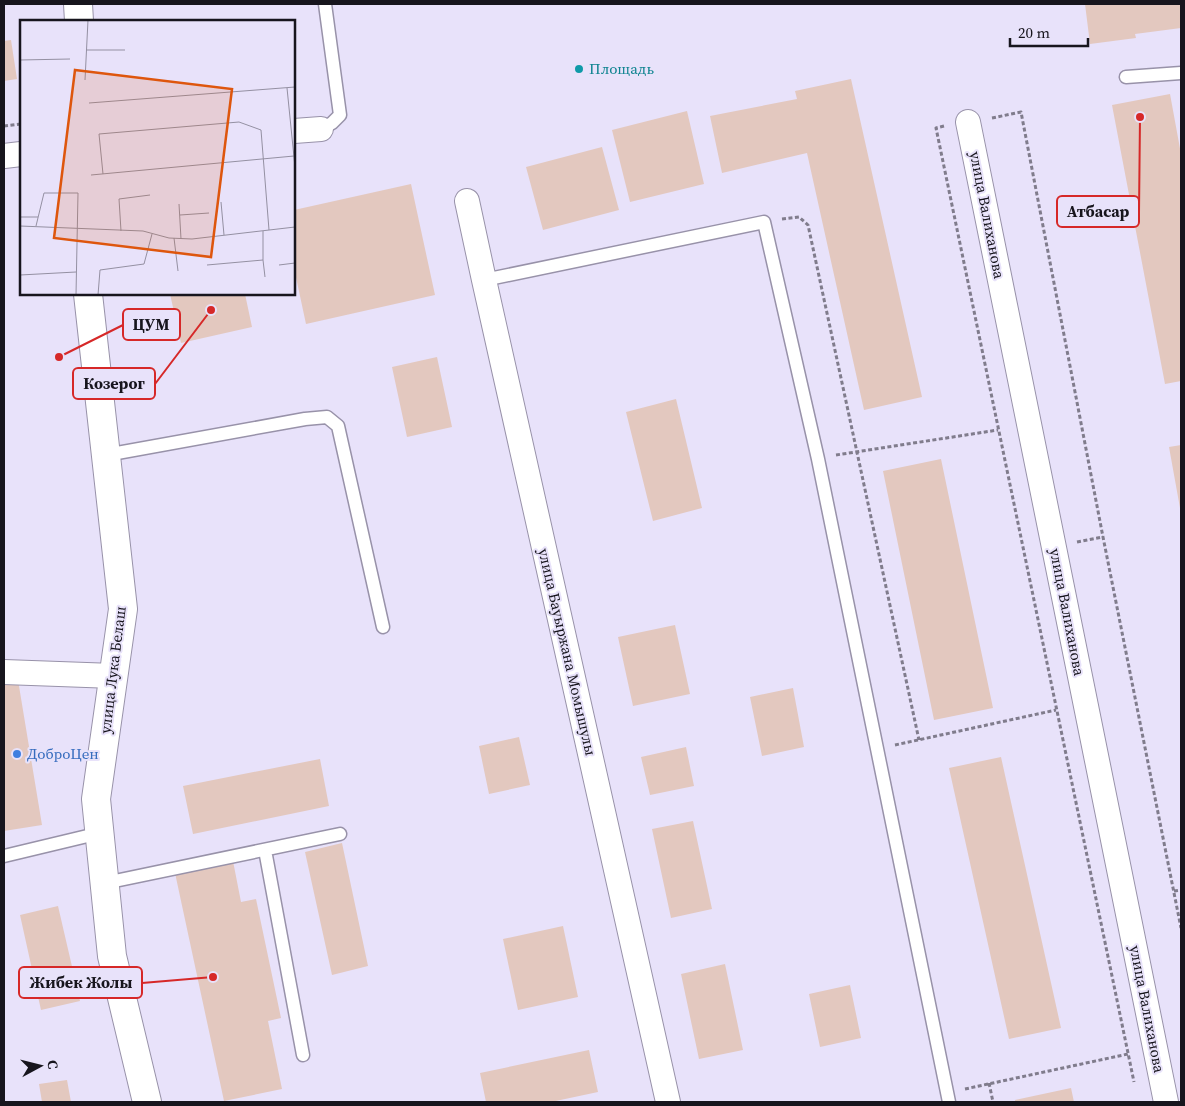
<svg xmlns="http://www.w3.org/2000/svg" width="1185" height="1106" font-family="'Source Serif 4',serif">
  <rect width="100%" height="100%" fill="#e8e2fa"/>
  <path fill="#e3c8bf" d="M1085,4H1181V28L1135,34L1136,38L1090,44Z
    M11,40L17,79L4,81V41Z
    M851,79L922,397L864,410L807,153L722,173L710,116L797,99L795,91Z
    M1170,94L1181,154V381L1165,384L1112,105Z
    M687,111L704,184L630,202L612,130Z
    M602,147L619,210L543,230L526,167Z
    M411,184L435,295L306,324L294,268V210Z
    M170,294H245L252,327L181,343Z
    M437,357L452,427L407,437L392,367Z
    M676,399L702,508L653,521L626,412Z
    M1181,445V508H1180L1169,447Z
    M941,459L993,708L934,720L883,471Z
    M675,625L690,694L633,706L618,637Z
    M18,680L42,825L4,831V683Z
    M793,688L804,747L762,756L750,697Z
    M519,737L530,785L489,794L479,746Z
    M686,747L694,786L650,795L641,757Z
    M1001,757L1061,1028L1009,1039L949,768Z
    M320,759L329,806L193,834L183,786Z
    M693,821L712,909L671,918L652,829Z
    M342,843L368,966L332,975L305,852Z
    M233,861L241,902L256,899L281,1018L268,1021L282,1089L224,1101L175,873Z
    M58,906L80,1001L41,1010L20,915Z
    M563,926L578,997L518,1010L503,939Z
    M725,964L743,1050L699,1059L681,974Z
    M850,985L861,1038L820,1047L809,994Z
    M589,1050L598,1092L551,1102H486L480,1073Z
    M67,1080L71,1102H42L39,1084Z
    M1071,1088L1074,1102H1015V1100Z"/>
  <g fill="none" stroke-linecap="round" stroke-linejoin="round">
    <defs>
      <path id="service" d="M1126,77L1181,73
        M321,129L332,123L340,115L325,4
        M484,280L764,222L818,459L949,1102
        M106,455L305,419L327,417L338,426L383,627
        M265,850L303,1055
        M4,856L100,833
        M105,883L340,834"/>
      <path id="minor" d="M968,122L1166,1102
        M294,131L321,129
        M4,156L21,154
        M467,201L484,280L668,1102
        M4,672L114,676"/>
      <path id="secondary" d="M78,4L79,21
        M88,294L123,609L96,799L112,956L147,1102"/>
    </defs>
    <use href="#service" stroke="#9892a9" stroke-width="15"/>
    <use href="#minor" stroke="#9892a9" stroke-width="26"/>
    <use href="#secondary" stroke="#9892a9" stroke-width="30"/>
    <path stroke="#807c8c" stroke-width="3" stroke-dasharray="4 2.5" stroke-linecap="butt" d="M992,118L1021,112L1103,537L1181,928
      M4,126L21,124
      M944,126L936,128L1134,1082
      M782,219L799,217L808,225L919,740
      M836,455L998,430
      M1077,542L1103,537
      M895,745L1056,710
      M1174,891L1181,890
      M989,1083L993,1102
      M965,1089L1128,1054"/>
    <use href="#service" stroke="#fff" stroke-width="12"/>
    <use href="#minor" stroke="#fff" stroke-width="24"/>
    <use href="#secondary" stroke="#fff" stroke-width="28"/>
  </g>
  <circle fill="#0f9aa8" stroke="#e8e2fa" stroke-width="2" cx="579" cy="69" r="5"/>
  <circle fill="#3f7fe0" stroke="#e8e2fa" stroke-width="2" cx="17" cy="754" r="5"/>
  <g text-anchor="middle" stroke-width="4" stroke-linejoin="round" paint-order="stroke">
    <g font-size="15" fill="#0d838f" stroke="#e8e2fa" text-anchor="start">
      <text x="589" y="74">Площадь</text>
    </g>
    <g font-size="15" fill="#17151d" stroke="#e8e2fa">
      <text transform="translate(987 215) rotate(79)" y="5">улица Валиханова</text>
      <text transform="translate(1067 612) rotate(79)" y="5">улица Валиханова</text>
      <text transform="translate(567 652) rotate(77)" y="5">улица Бауыржана Момышулы</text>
      <text transform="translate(113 670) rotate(-83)" y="5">улица Лука Белаш</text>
      <text transform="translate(1147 1009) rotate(79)" y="5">улица Валиханова</text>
    </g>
    <g font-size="15" fill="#366cbe" stroke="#e8e2fa" text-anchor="start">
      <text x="27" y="759">ДоброЦен</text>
    </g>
  </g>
  <g transform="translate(20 20)">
    <rect width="275" height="275" fill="#e8e2fa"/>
    <path fill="none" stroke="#9490a2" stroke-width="1" d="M66,30H105M0,40L50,39M65,60L68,0M267,68L275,147M69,83L275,67M83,154L79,114L219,102L241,110L249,210M71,155L274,136M201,182L204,215M159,184L161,219M160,195L189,193M0,197H18M0,206L123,211L149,218L172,219L275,207M16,206L24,173H58L56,275M101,211L99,179L130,175M243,211V240M154,218L158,251M187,245L243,240L245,257M259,245L275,243M0,255L56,252M78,275L80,250L124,244L132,214"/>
    <path fill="#de560d" fill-opacity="0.15" stroke="#de560d" stroke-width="2.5" d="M55,50L212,69L191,237L34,218Z"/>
    <rect width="275" height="275" fill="none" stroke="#17151d" stroke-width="2.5"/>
  </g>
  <path fill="none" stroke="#d62828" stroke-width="2" d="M1140 117L1139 212M59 357L123 325M211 310L155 384M213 977L142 983"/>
  <g fill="#d62828" stroke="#e8e2fa" stroke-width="2">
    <circle cx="1140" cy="117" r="5"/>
    <circle cx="59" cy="357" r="5"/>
    <circle cx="211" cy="310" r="5"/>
    <circle cx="213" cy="977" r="5"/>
  </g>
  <g fill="#e8e2fa" stroke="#d62828" stroke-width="2">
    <rect x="1057" y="196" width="82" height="31" rx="5"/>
    <rect x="123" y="309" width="57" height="31" rx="5"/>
    <rect x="73" y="368" width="82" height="31" rx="5"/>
    <rect x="19" y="967" width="123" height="31" rx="5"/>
  </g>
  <g font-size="16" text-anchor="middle" font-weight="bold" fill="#17151d">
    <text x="1098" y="217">Атбасар</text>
    <text x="151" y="330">ЦУМ</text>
    <text x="114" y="389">Козерог</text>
    <text x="81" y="988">Жибек Жолы</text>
  </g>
  <rect width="1185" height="1106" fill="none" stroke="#17151d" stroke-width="10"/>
  <g transform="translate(40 1066) rotate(83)" stroke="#e8e2fa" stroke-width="4" paint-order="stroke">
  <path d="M0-4L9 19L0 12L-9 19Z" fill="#17151d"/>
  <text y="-8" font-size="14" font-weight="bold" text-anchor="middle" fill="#17151d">С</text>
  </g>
  <path d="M1010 38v8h78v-8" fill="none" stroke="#17151d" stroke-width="2.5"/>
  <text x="1018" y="38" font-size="15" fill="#17151d" stroke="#e8e2fa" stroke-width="4" paint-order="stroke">20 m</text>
</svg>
